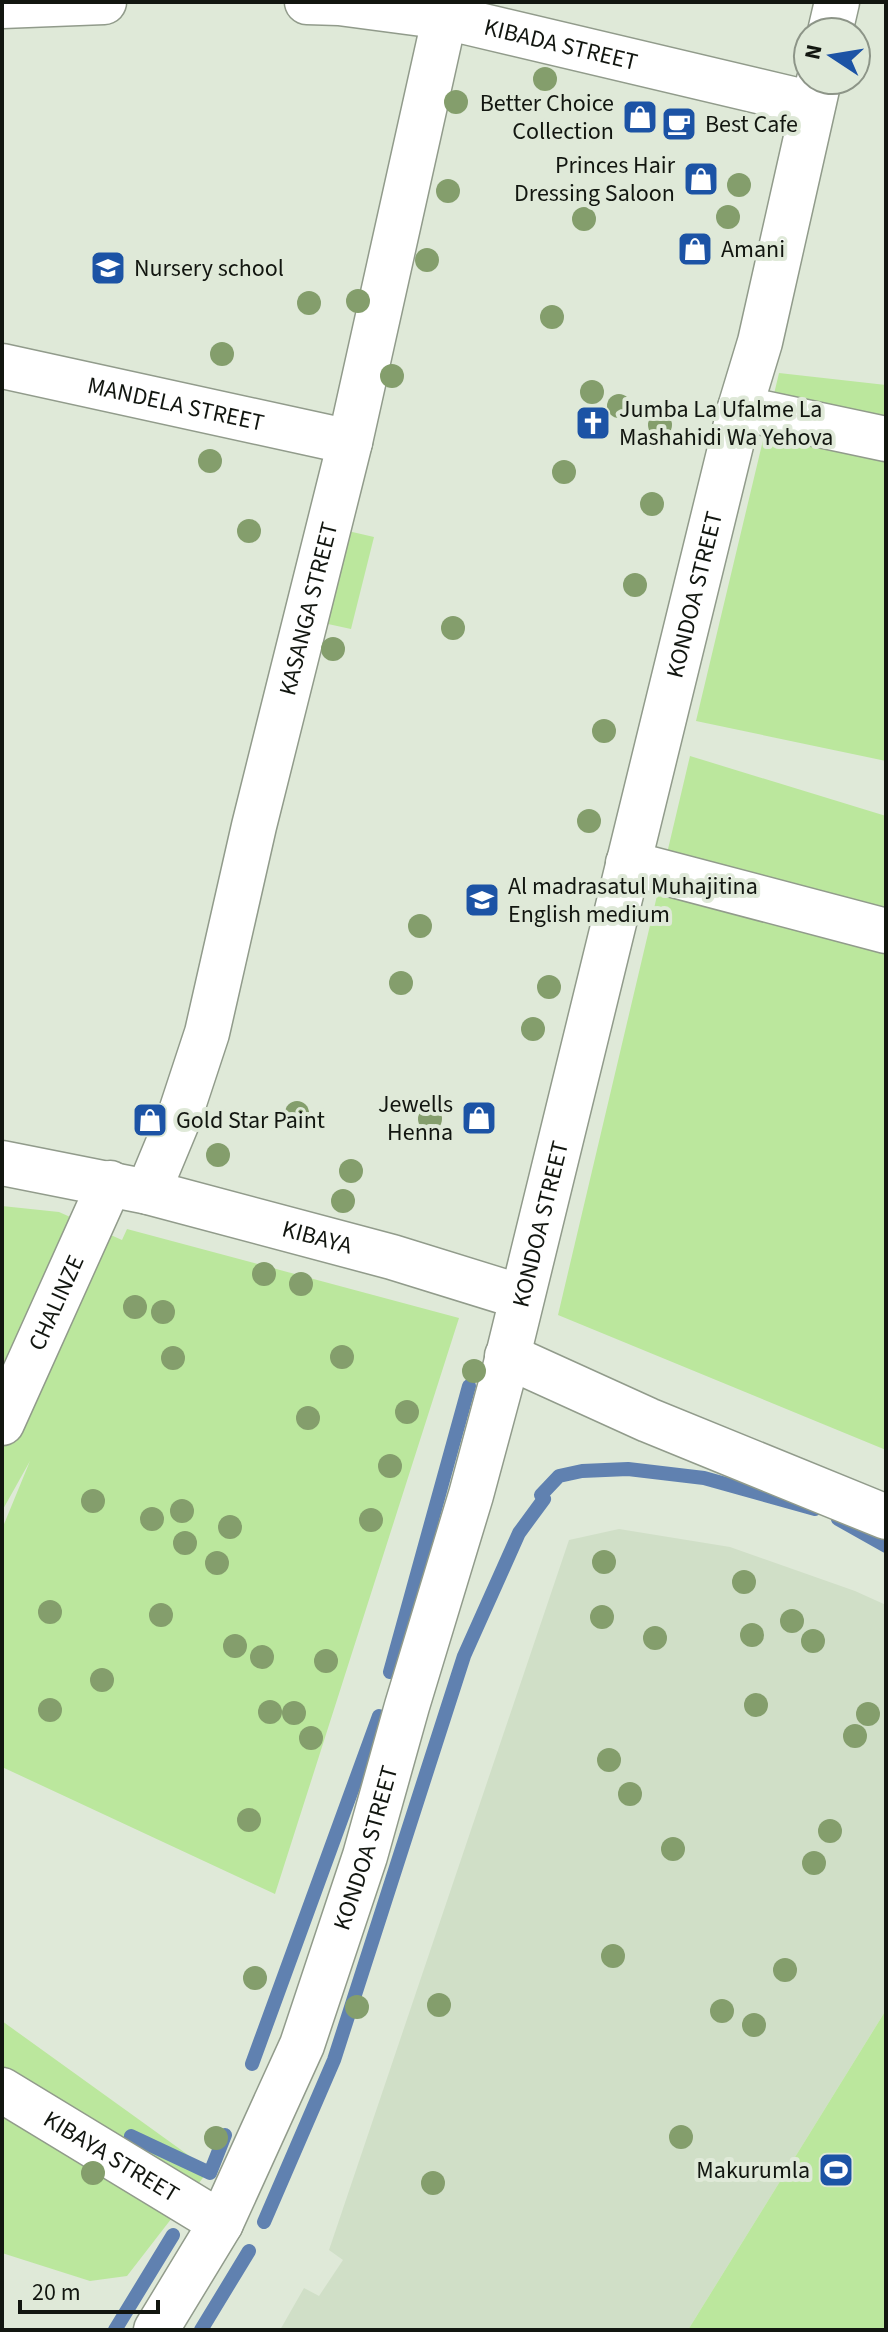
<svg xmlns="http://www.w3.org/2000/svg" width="888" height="2332" font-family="'Source Sans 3',sans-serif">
  <rect width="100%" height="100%" fill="#dfe9d8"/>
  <path fill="#d0dfc7" d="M619,1529L730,1547L855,1591L886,1605V2010L688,2330H280L304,2288L319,2296L343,2260L329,2250L569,1540Z"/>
  <path fill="#bbe79d" d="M779,373L886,385V761L696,721Z
    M348,531L374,537L351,629L328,624Z
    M690,756L886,816V1450L558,1315Z
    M2,1206L59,1212L122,1240L127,1229L459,1318L275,1894L2,1767V1529L30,1461L2,1511Z
    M886,2010V2330H688Z
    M2,2021L209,2170L127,2276L90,2281L2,2253Z"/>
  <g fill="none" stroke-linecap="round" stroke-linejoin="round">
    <path stroke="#6081b0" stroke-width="14" d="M838,1519L886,1546
      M390,1672L469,1386
      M252,2064L379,1716
      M131,2136L210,2173L225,2135
      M264,2222L334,2060L464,1656L519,1533L544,1499L541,1495L559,1476L582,1471L628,1469L704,1478L815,1509
      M115,2330L173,2235
      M201,2330L249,2251"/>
    <defs>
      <g id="minor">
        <path id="s1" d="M307,2L339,3L445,17L813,104"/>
        <path d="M2,6L104,2"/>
        <path id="s2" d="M2,366L350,442"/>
        <path d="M740,408L886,439"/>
        <path d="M628,863L886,931"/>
        <path id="s3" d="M2,1163L148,1192L392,1257L521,1297"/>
        <path id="s4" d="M148,1192L180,1115L207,1033L254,826L350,442L448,2"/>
        <path d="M507,1356L648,1420L886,1517"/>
        <path id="s5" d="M2,1423L110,1183"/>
        <path id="s6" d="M2,2090L221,2223"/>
      </g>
      <g id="tertiary">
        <path d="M830,32L837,2"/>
        <path id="s7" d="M156,2330L221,2223L302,2045L365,1856L407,1706L471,1495L503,1376L740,408L760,342L819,80"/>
      </g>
    </defs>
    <use href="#minor" stroke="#919b8b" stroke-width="47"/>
    <use href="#tertiary" stroke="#919b8b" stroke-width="47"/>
    <use href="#minor" stroke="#fff" stroke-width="44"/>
    <use href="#tertiary" stroke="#fff" stroke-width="44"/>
  </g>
  <g fill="#849e6c">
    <circle cx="545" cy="79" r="12"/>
    <circle cx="456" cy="102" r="12"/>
    <circle cx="739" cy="185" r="12"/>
    <circle cx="448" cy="191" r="12"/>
    <circle cx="728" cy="217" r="12"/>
    <circle cx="584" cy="219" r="12"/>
    <circle cx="427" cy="260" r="12"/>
    <circle cx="358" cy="301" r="12"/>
    <circle cx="309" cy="303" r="12"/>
    <circle cx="552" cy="317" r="12"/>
    <circle cx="222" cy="354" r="12"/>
    <circle cx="392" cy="376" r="12"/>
    <circle cx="592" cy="392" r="12"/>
    <circle cx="619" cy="406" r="12"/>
    <circle cx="660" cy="425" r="12"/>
    <circle cx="210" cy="461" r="12"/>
    <circle cx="564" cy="472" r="12"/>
    <circle cx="652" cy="504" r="12"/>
    <circle cx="249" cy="531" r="12"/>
    <circle cx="635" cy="585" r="12"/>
    <circle cx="453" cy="628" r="12"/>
    <circle cx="333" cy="649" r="12"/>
    <circle cx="604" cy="731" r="12"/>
    <circle cx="589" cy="821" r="12"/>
    <circle cx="420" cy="926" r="12"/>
    <circle cx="401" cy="983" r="12"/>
    <circle cx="549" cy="987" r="12"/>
    <circle cx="533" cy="1029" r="12"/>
    <circle cx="297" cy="1113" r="12"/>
    <circle cx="430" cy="1119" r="12"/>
    <circle cx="218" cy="1155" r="12"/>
    <circle cx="351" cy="1171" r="12"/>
    <circle cx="343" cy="1201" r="12"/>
    <circle cx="264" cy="1274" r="12"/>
    <circle cx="301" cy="1284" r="12"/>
    <circle cx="135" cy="1307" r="12"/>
    <circle cx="163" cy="1312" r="12"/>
    <circle cx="342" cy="1357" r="12"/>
    <circle cx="173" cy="1358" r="12"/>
    <circle cx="474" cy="1371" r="12"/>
    <circle cx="407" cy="1412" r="12"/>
    <circle cx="308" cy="1418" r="12"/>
    <circle cx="390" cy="1466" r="12"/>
    <circle cx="93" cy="1501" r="12"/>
    <circle cx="182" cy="1511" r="12"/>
    <circle cx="152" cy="1519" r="12"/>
    <circle cx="371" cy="1520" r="12"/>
    <circle cx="230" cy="1527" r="12"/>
    <circle cx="185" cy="1543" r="12"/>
    <circle cx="604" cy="1562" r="12"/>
    <circle cx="217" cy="1563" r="12"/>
    <circle cx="744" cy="1582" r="12"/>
    <circle cx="50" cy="1612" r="12"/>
    <circle cx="161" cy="1615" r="12"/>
    <circle cx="602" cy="1617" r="12"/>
    <circle cx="792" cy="1621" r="12"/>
    <circle cx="752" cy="1635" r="12"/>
    <circle cx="655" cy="1638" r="12"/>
    <circle cx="813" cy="1641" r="12"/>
    <circle cx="235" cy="1646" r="12"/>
    <circle cx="262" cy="1657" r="12"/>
    <circle cx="326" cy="1661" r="12"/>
    <circle cx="102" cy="1680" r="12"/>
    <circle cx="756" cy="1705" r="12"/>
    <circle cx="50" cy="1710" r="12"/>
    <circle cx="270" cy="1712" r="12"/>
    <circle cx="294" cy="1713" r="12"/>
    <circle cx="868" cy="1714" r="12"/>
    <circle cx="855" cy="1736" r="12"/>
    <circle cx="311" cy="1738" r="12"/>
    <circle cx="609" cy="1760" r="12"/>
    <circle cx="630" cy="1794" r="12"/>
    <circle cx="249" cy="1820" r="12"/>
    <circle cx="830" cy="1831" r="12"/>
    <circle cx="673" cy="1849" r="12"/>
    <circle cx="814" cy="1863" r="12"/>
    <circle cx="613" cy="1956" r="12"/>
    <circle cx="785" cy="1970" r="12"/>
    <circle cx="255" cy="1978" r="12"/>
    <circle cx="439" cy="2005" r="12"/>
    <circle cx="357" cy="2007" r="12"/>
    <circle cx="722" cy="2011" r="12"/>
    <circle cx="754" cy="2025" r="12"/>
    <circle cx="681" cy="2137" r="12"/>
    <circle cx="216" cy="2138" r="12"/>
    <circle cx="93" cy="2173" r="12"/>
    <circle cx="433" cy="2183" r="12"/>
  </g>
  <defs>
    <symbol id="shop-square" viewBox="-11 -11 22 22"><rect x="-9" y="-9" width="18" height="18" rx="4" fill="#1c53a5" stroke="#dfe9d8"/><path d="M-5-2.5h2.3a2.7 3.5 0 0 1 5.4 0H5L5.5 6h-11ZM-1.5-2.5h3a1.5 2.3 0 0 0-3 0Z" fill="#fff"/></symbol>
    <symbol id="cafe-square" viewBox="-11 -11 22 22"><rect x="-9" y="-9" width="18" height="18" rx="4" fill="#1c53a5" stroke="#dfe9d8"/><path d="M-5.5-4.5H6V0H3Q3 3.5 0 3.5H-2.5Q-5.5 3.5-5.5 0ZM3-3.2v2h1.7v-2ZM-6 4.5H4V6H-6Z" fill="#fff"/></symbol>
    <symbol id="school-square" viewBox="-11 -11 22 22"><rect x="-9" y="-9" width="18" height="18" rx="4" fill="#1c53a5" stroke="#dfe9d8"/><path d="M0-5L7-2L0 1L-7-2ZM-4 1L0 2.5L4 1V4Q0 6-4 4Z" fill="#fff"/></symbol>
    <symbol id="church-square" viewBox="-11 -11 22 22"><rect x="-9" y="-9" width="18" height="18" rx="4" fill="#1c53a5" stroke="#dfe9d8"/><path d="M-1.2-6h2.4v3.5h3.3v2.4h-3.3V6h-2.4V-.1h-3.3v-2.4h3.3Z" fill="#fff"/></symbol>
    <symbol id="stadium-square" viewBox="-11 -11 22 22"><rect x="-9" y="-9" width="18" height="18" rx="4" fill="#1c53a5" stroke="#dfe9d8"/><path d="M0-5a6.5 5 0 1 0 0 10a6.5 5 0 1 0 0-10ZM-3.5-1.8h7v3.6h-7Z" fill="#fff"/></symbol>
  </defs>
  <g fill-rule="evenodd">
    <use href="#shop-square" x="620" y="97" width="40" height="40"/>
    <use href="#cafe-square" x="659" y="104" width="40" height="40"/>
    <use href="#shop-square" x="681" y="159" width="40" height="40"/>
    <use href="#shop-square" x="675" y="229" width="40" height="40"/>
    <use href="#school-square" x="88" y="248" width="40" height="40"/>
    <use href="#church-square" x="573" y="403" width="40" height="40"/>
    <use href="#school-square" x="462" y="880" width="40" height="40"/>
    <use href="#shop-square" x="459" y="1098" width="40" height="40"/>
    <use href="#shop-square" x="130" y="1100" width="40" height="40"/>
    <use href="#stadium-square" x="816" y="2150" width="40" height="40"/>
  </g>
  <g text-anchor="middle" stroke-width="8" stroke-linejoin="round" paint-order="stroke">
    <g font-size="24" fill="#121610" stroke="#dfe9d8">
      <text dy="8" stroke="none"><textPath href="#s1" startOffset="258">KIBADA STREET</textPath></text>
      <text dy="8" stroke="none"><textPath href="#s2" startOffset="178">MANDELA STREET</textPath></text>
      <text dy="8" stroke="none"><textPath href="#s7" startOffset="1824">KONDOA STREET</textPath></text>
      <text dy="8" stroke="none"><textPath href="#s4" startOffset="606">KASANGA STREET</textPath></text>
      <text dy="8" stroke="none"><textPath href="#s7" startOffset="1176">KONDOA STREET</textPath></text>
      <text dy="8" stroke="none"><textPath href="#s3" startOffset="324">KIBAYA</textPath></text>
      <text dy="8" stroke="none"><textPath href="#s5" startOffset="132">CHALINZE</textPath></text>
      <text dy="8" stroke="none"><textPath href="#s7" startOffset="528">KONDOA STREET</textPath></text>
      <text dy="8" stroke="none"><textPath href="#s6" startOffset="128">KIBAYA STREET</textPath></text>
    </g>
    <g font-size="24" fill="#121610" stroke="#dfe9d8" text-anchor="start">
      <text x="614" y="111" text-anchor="end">Better Choice<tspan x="614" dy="28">Collection</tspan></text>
      <text x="705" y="132">Best Cafe</text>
      <text x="675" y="173" text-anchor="end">Princes Hair<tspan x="675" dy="28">Dressing Saloon</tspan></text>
      <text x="721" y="257">Amani</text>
      <text x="134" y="276">Nursery school</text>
      <text x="619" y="417">Jumba La Ufalme La<tspan x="619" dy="28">Mashahidi Wa Yehova</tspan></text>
      <text x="508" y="894">Al madrasatul Muhajitina<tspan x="508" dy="28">English medium</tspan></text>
      <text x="453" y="1112" text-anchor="end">Jewells<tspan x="453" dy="28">Henna</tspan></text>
      <text x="176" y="1128">Gold Star Paint</text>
      <text x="810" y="2178" text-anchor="end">Makurumla</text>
    </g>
  </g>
  <rect width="888" height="2332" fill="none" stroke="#121610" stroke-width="8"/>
  <g transform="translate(832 56) rotate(282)"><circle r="38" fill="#dfe9d8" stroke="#8d9588" stroke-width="2"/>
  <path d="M0-6L14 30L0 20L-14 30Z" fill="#1c53a5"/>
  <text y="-12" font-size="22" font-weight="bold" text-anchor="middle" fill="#121610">N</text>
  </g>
  <path d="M20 2300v12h138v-12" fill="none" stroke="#121610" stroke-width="4"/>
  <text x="32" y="2300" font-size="24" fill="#121610" stroke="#dfe9d8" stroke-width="6" paint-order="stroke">20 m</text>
</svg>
